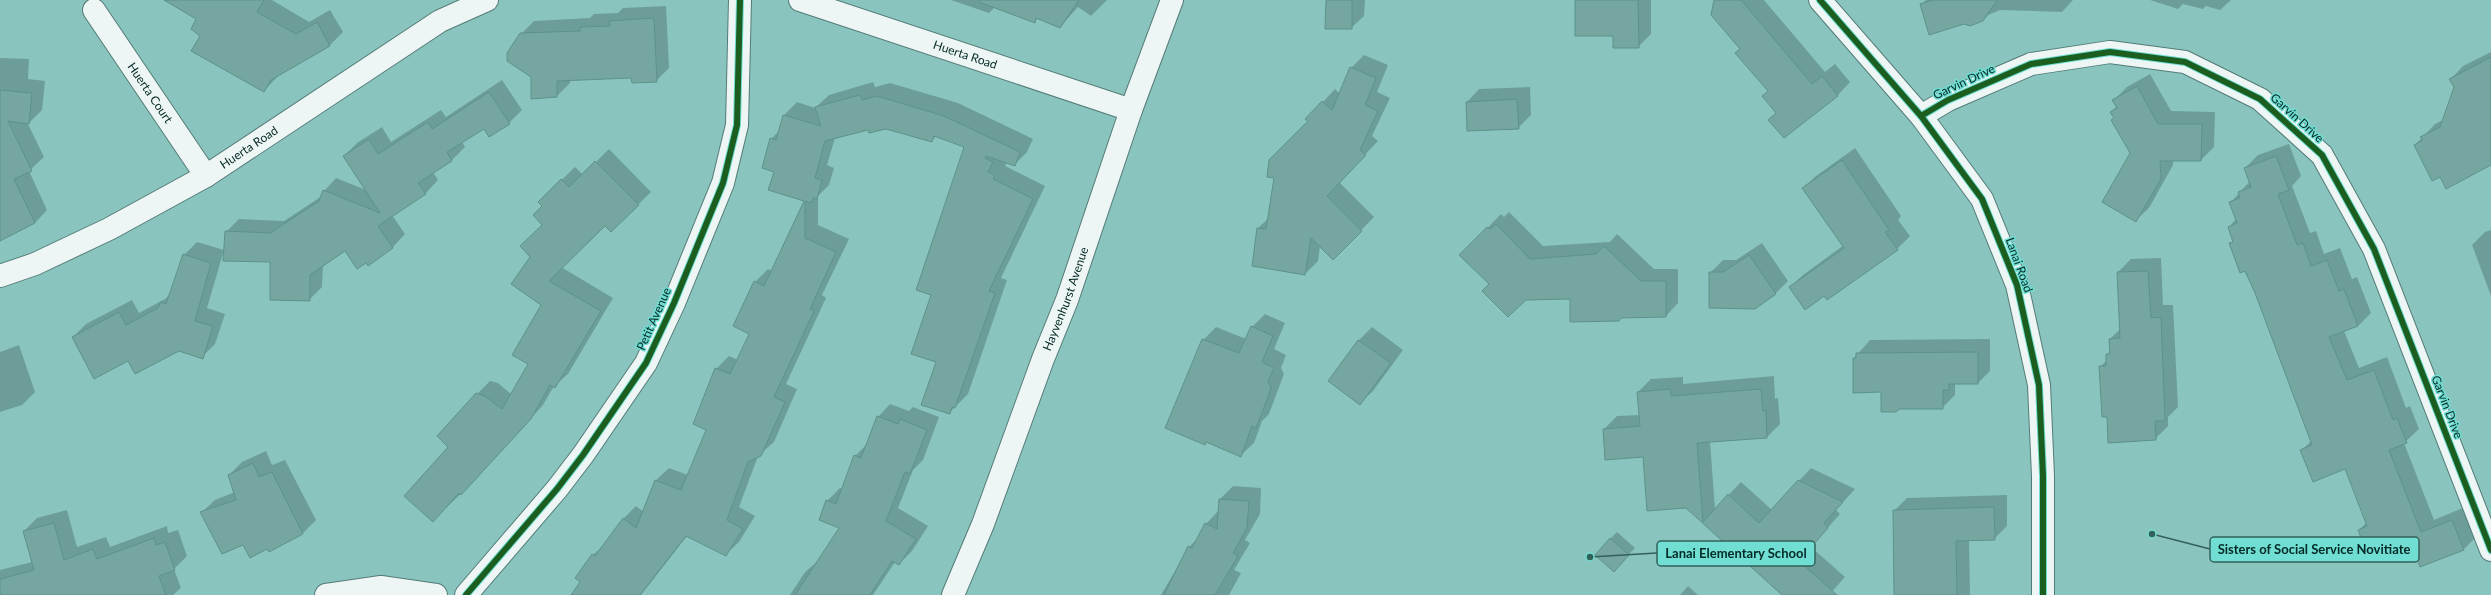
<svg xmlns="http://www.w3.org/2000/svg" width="2491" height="595" font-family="Lato,sans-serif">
  <rect width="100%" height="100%" fill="#89c5be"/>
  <path fill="#0003" fill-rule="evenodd" d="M173,0H272L309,22L330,10L343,32L330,45L279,75L264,91L201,36L198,19Z
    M951,0H1107L1091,16L1078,7L1060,27L1038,18L1034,22L995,7L989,13Z
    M1327,0H1365L1364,16L1351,28Z
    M1576,0H1651V34L1638,47L1614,35Z
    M1715,0H1764L1825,72L1835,64L1850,82L1838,95L1784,136L1769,91L1741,49Z
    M1926,0H2073L2062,12L2000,10L1988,15L1983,20L1921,5Z
    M2150,0H2231L2220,10L2206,6L2203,9L2183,4L2178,9Z
    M666,6L669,68L656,81L632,77L570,80V83L557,96L532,97V77L521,34L534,21L590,18L594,14L618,13L623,8Z
    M2491,52V164L2440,175L2415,145L2435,124L2443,120L2455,87L2451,79L2463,66Z
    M1364,55L1388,65L1377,92L1390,98L1372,136L1378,141L1339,182L1374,217L1333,259L1320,246L1318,261L1305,274L1258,228L1269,218L1309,121L1323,102L1335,89L1340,94L1351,68Z
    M0,58L29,59L28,79L45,81L42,110L28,124L44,157L29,171L47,210L35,223L0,239ZM6,116L18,141H16L5,117Z
    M2150,74L2171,111L2215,112L2214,147L2201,160H2173V165L2149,208L2136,220L2131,153L2111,112L2117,106L2114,100L2127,87Z
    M502,80L522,110L509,123L484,128L462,142L465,147L452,160L433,172L438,180L426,193L392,215L405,234L393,247L368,264L346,250L323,266L322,287L309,300L271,261L226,232L239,219L284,221L322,196L324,191L336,178L366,190L344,156L357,143L382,127L391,142L441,110L446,117Z
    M873,82L875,87L890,83L958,103L1033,139L1027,152L1014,165L1007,162L1005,166L1045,186L1001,278L1007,280L968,394L949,413L937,362L932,294L965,147L936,136L932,141L886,128L869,129L835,138L827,165L834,168L829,185L818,196V225L849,239L822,295L826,298L786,384L797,389L774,442L758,456L739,507L755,516L739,542L726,554L687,536L641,595H583L581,582L593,555L606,543L624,518L636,506L644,512L656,480L669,468L688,475L707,429L716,369L729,356L738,360L750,333L755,282L768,269L772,271L805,200L775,171L771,139L780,130L784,115L797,102L815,108L829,95Z
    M1530,87L1531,115L1518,128L1467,102L1479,89Z
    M2289,144L2301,176L2292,186L2310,233L2316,231L2324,254L2340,248L2352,279L2357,277L2371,313L2358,326L2344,331L2359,368L2387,357L2406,408L2410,406L2419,429L2404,443L2434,520L2465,507L2477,536L2464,549L2421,566L2414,549L2383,555L2359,530L2367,522L2346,468L2302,450L2312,440L2256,293L2230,244L2234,240L2229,227L2236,219L2230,203L2250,181L2245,168L2258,155Z
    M1855,148L1901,216L1898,220L1910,236L1897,249L1824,295L1790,287L1803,275L1844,245L1803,188L1816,176Z
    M609,149L651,192L611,231L605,225L561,267L613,298L568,374L554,386L543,405L474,481L446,508L450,447L477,394L490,381L498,383L511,394L529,364L542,305L532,257L543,225V206L539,202L575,167L583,175Z
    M1509,212L1543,246L1610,242L1617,234L1654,269H1678V303L1666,316L1490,284L1461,255L1501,214L1504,217Z
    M2491,230V296L2472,245L2485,232Z
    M197,242L224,250L207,308L225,314L215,344L202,357L178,350L129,360L73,337L86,324L132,300L139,313L165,299L171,293L184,255Z
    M1762,243L1788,281L1775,294L1710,273L1723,260H1736Z
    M2161,258L2163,305H2173L2178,407L2168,417V426L2155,439L2108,416L2100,367L2107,360V355L2110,351V339L2121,328L2118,272L2131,259Z
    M1265,314L1285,323L1274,349L1286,355L1281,368L1284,374L1269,414L1262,421L1254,443L1241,455L1207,441L1205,444L1203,340L1216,327L1246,339L1252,327Z
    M1372,327L1403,350L1373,391L1360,403L1329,381L1359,340Z
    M1990,339V371L1978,383H1955V395L1942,408L1882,391L1854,358L1870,340Z
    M19,345L35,392L22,405L0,412V352Z
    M1774,376L1775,399L1778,398L1780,424L1767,437L1710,441L1715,509L1741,482L1772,510L1811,468L1855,489L1836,510L1840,514L1811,547L1845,577L1829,595H1784L1686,507L1644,456L1604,429L1617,416L1640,415L1638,392L1651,379L1683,377V384Z
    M890,404L909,411L913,407L939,417L923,460L913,470L898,508L928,526L912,551L899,564L895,562L873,595H790L805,572L819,560L841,528L827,501L840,488L842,489L855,456L867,444L878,417Z
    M266,451L272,465L285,460L316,520L303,533L269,551L267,548L244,544L202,512L215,500L235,492L229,475L242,462Z
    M1233,486L1261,488L1260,514L1245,540L1250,543L1234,570L1241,573L1229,595H1161L1189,547L1199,537L1206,524L1219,510L1220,499Z
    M2007,495V526L1994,539H1969L1970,595H1895L1894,511L1907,498Z
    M67,510L77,547L106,537L110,547L167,526L168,533L178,530L187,556L174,569L181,588L173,595H0V570L32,562L24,531L37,518Z
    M1617,532L1635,548L1620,564L1610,539Z
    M1688,586L1698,595H1680Z"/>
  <path fill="#75a6a0" stroke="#5d928c" d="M164,0H264L257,12L296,34L317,22L330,46L271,80L264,92L191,51L200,36L191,29L196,19Z
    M980,0H1079L1060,28L1036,18L1035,23L979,2Z
    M1326,0H1352V29H1325Z
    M1575,0H1638L1639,48H1613V36H1575Z
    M1714,0H1741L1812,84L1822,76L1838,96L1784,138L1768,120L1776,113L1762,96L1768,91L1735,53L1740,49L1711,15Z
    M1933,0H1997L1983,21L1970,26L1964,24L1929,35L1920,4Z
    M654,18L657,82L632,83L631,78L557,81V97L531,99V77L507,61V53L520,33L580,31V27L610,26L609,21Z
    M2491,57V165L2446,189L2440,177L2432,181L2414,145L2423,140L2420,137L2440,127L2454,87L2449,79Z
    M1350,67L1376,78L1365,105L1378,111L1360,150L1366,155L1327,196L1362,231L1333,260L1311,238L1305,275L1252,266L1257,228L1266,229L1274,178L1267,177L1269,160L1308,121L1305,119L1322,101L1332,110Z
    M2137,86L2158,124H2202L2201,161H2160L2161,179L2136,222L2102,202L2130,153L2111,120L2114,118L2110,112L2117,108L2112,100Z
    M0,90L32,93L29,124L8,121L32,171L14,179L35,223L0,241Z
    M489,92L510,124L489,137L484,129L447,152L452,161L418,183L426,194L378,226L393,248L368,266L366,263L357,269L345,251L310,275V301L270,300V262L223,261L225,231L270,233L319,201L323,190L380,213L343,156L369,139L378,154L428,122L432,129Z
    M860,95L862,100L877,96L944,116L1020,152L1015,166L986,156L985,158L993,162L988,172L995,175L993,179L1033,199L989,291L995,293L955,408L952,407L950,414L921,405L936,362L911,354L931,295L916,290L964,147L934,136L932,142L886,129L869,133L868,130L825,141L815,178L822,180L817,199L813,198L811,203L805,201V238L836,252L810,309L814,311L774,397L785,402L761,456L748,462L727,520L743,529L726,556L686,536L640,595H571L580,582L575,578L592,554L595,556L623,518L636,528L655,480L681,490L706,430L693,424L715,368L730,374L749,334L733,326L754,281L764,286L804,201L768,190L774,172L762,168L770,138L776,140L783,115L821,126L815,107Z
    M1517,99L1519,129L1467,131L1466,102Z
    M2276,156L2289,190L2278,194L2297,245L2303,243L2311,266L2327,260L2339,291L2344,289L2358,326L2329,337L2347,380L2374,370L2393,420L2397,418L2407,443L2389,450L2421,532L2452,520L2464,550L2420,567L2413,550L2384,562L2382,556L2370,561L2358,530L2367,526L2345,469L2313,482L2300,450L2312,445L2255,293L2245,271L2240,273L2229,243L2233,242L2228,227L2237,223L2229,202L2240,198L2238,192L2251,187L2244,168Z
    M1842,160L1889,230L1885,232L1898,250L1827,300L1824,296L1805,310L1789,287L1844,248L1802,188Z
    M595,161L639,205L611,232L605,226L549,281L601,311L555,388L550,385L531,419L461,495L459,493L433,522L404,496L448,447L437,436L476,393L485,396L502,409L528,364L512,355L541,305L511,284L530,257L520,246L542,225L533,215L542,206L538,202L561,179L569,187Z
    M1496,224L1530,259L1596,254L1604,246L1641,281H1666V317L1621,318L1619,321L1570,322V299L1526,300L1508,317L1482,291L1489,284L1459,255L1487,227L1490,229Z
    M183,254L211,263L195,321L213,326L203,359L179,351L135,374L128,361L94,379L72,337L119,312L126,325L158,308L161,302L166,304Z
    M1749,255L1776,294L1755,309L1709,308V272H1723Z
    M2148,271L2151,318L2161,317L2165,421H2155L2156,440L2108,443L2107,417H2102L2099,366H2106V354H2110L2109,339L2120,338L2117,272Z
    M1251,326L1273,336L1262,362L1274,368L1268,381L1271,388L1265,405L1256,428L1252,426L1241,457L1206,442L1205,445L1165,428L1202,339L1239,353Z
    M1358,340L1391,363L1360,405L1328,381Z
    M1978,352V384H1949V390H1943V409H1900L1896,412H1881V392L1853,393V358H1856V353Z
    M1670,389L1671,396L1761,389L1763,411L1766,410L1767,438L1697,443L1703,522L1728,494L1759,523L1798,480L1843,502L1824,523L1828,528L1799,561L1837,595H1782L1686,508L1647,511L1643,457L1605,460L1603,429L1640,426L1637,392Z
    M877,416L898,424L900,419L927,430L910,474L905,472L886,521L916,539L899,565L892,561L870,595H795L839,528L819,520L826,500L836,504L854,455L861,458Z
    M253,463L259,477L272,472L303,534L269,552L267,549L250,558L243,545L222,554L200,512L236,500L228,475Z
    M1219,499L1249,501L1247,528L1233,553L1238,556L1215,595H1164L1188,546L1192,548L1205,523L1217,529Z
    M1994,507L1995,540L1956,541L1957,595H1894L1893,510Z
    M54,523L64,560L93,549L97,559L154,538L156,545L165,542L175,570L159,576L166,595H0V579L34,570L23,531Z
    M1610,538L1629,555L1614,572L1595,555Z"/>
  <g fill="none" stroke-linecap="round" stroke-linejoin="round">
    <defs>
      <g id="street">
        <path id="s1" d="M800,0L1131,110"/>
        <path d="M1820,0L1921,116L1982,199L2017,285L2039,385L2043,476V595"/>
        <path id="s2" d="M94,10L206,176"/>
        <path d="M1921,116L1948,100L2031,64L2110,52L2185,62L2260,99L2322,155L2374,249L2491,550"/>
        <path id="s3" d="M0,276L35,264L109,229L206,176L440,21L487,0"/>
        <path d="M326,595L381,587L436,595"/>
        <path d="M466,595L557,489L583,455L646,363L674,303L723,183L737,125L740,0"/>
      </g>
      <g id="secondary">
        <path id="s4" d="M953,595L983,524L1043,359L1067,300L1131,110L1172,0"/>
      </g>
    </defs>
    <use href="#street" stroke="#547b77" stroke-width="24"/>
    <use href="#secondary" stroke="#547b77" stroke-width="24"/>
    <use href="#street" stroke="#edf6f5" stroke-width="22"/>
    <use href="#secondary" stroke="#edf6f5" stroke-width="22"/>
    <defs>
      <path id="cycleway" d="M1820,0L1921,116L1982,199L2017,285L2039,385L2043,476V595
        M1921,116L1948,100L2031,64L2110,52L2185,62L2260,99L2322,155L2374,249L2491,550
        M466,595L557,489L583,455L646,363L674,303L723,183L737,125L740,0"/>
    </defs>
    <use href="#cycleway" stroke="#70ded2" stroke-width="8"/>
    <use href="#cycleway" stroke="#1b5e20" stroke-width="6"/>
  </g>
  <g text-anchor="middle" stroke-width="3" stroke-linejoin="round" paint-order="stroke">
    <g font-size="12" fill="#042926" stroke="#70ded2">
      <text dy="4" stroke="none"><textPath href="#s1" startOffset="174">Huerta Road</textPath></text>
      <text transform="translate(1964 82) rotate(-25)" y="4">Garvin Drive</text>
      <text dy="4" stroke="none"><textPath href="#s2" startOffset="100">Huerta Court</textPath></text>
      <text transform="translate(2297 118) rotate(42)" y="4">Garvin Drive</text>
      <text dy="4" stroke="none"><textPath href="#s3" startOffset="281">Huerta Road</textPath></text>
      <text transform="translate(2019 265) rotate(70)" y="4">Lanai Road</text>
      <text dy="4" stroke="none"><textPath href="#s4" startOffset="317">Hayvenhurst Avenue</textPath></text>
      <text transform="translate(654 319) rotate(-66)" y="4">Petit Avenue</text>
      <text transform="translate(2447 407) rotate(69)" y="4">Garvin Drive</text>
    </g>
  </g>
  <path fill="none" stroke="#33605b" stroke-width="1.5" d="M2152 534L2210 549M1590 557L1657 553"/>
  <g fill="#33605b" stroke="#70ded2" stroke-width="1.5">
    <circle cx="2152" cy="534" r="4"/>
    <circle cx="1590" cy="557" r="4"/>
  </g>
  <g fill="#70ded2" stroke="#33605b" stroke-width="1.5">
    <rect x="2210" y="537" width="209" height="25" rx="4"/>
    <rect x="1657" y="541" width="158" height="25" rx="4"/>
  </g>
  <g font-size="13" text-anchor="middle" font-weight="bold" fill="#042926">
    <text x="2314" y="554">Sisters of Social Service Novitiate</text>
    <text x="1736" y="558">Lanai Elementary School</text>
  </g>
</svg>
